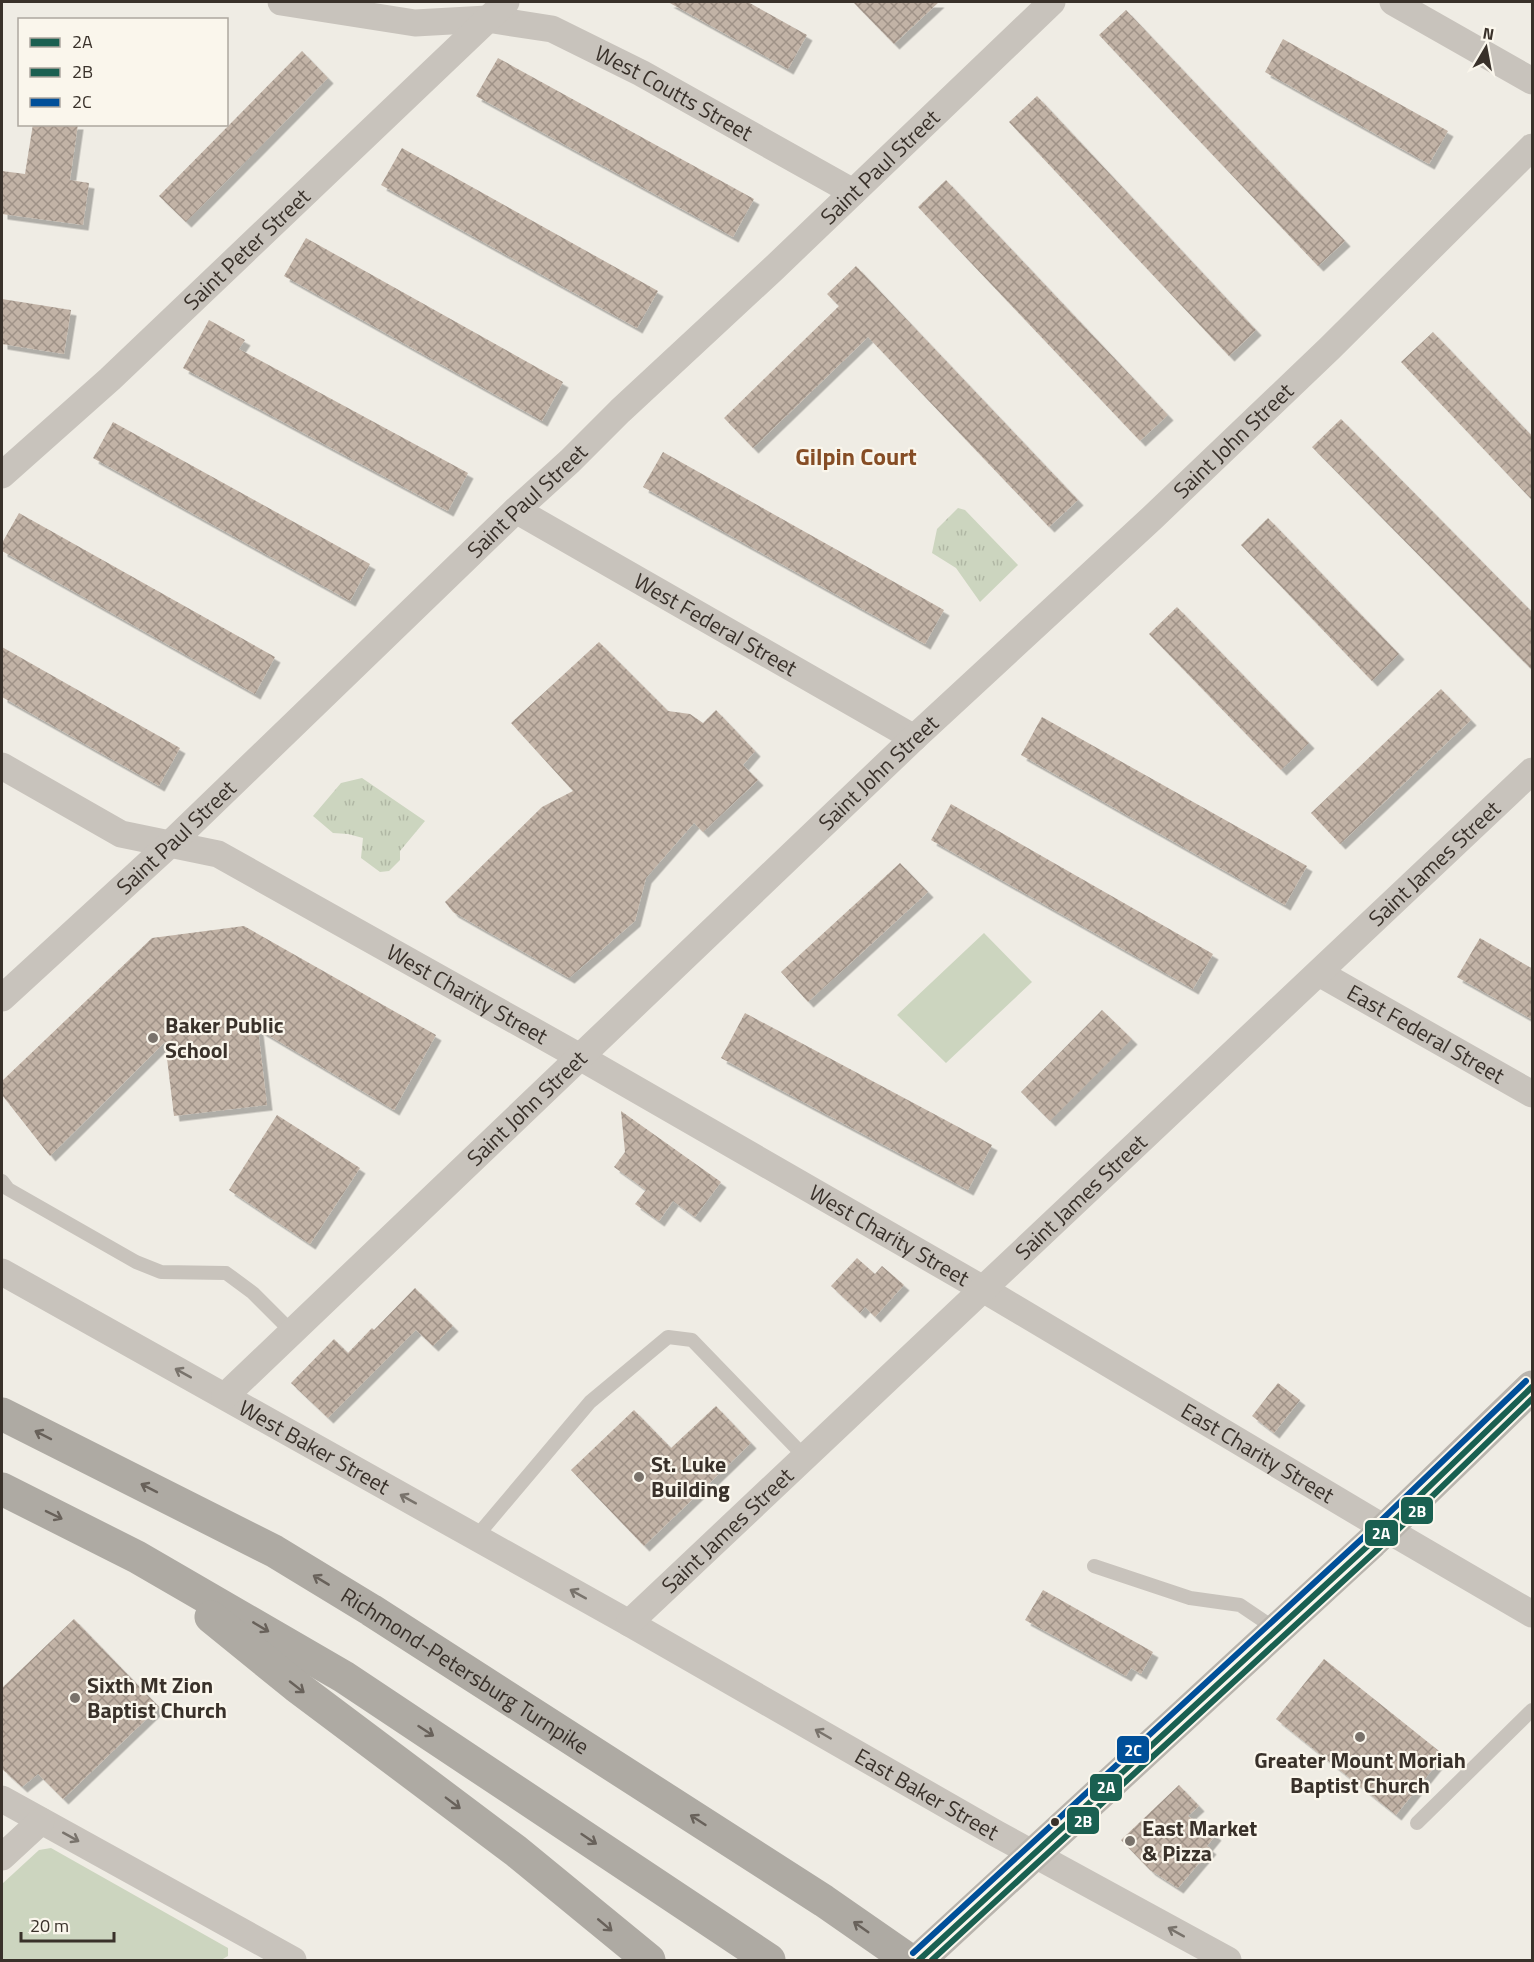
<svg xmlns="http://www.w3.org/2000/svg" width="1534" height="1962" font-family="'Titillium Web',sans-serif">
  <defs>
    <pattern id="park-tufts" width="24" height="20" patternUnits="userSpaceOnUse" patternTransform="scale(1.5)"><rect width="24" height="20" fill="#ccd5bf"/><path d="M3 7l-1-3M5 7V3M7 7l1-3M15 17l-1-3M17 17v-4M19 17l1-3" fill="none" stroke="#b0b7a4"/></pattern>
    <pattern id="building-cross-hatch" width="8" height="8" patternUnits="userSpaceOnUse" patternTransform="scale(1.5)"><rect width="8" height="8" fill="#c2b3a6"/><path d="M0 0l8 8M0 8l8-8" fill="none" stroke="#9f9287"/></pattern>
    <filter id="shadow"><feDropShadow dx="5.5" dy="5.5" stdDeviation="0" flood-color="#0004"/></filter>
  </defs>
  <rect width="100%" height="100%" fill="#efece4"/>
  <path fill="#ccd5bf" d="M984,933L1032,982L946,1063L897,1015Z
    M51,1848L228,1948V1956L221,1960H2V1884L39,1850Z"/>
  <path fill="url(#park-tufts)" d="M958,508L965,510L1018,565L980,602L956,568L932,553L937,529Z
    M362,778L425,821L400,851V860L389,871L380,872L361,858L363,838L348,834L333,833L313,816L341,783Z"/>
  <path fill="url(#building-cross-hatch)" filter="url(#shadow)" d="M668,2H748L807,35L788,69Z
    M853,2H939L894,44Z
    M1126,10L1345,241L1318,266L1099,35Z
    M1283,39L1448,131L1429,164L1265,72Z
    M302,51L328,78L186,222L159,196Z
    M498,58L754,199L733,237L476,96Z
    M1037,96L1256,330L1229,356L1009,122Z
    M33,124H78L70,180L89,183L83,225L2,214V171L25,174Z
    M402,148L658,291L637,328L381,185Z
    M946,180L1168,415L1140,441L918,207Z
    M306,238L563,382L542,421L284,276Z
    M856,266L1078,500L1049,527L868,337L753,448L724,418L839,306L827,294Z
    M2,299L71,310L64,354L2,344Z
    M209,320L245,340L239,349L468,473L448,511L183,368Z
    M1433,332L1533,437V501L1401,362Z
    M1341,419L1533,613V671L1312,447Z
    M113,422L370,564L350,601L93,458Z
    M663,452L944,610L925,644L643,487Z
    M19,513L275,657L255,694L2,551V543Z
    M1268,518L1399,654L1372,681L1241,545Z
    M1177,607L1309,743L1281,770L1149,634Z
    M599,642L668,711L690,714L703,723L716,710L755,751L743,765L758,780L703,832L694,823L646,878L635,921L569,978L453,912L445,902L542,807L573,791L511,723Z
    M2,647L180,748L159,786L2,697Z
    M1441,689L1471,720L1340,844L1311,813Z
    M1042,717L1307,866L1285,905L1021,755Z
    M951,804L1213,954L1193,989L931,840Z
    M900,863L928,892L808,1002L781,972Z
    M244,926L436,1035L394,1110L258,1029L267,1105L174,1116L165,1042L50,1156L2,1095V1081L152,938Z
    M1480,938L1533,969V1020L1457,977Z
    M1102,1010L1132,1039L1050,1121L1021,1092Z
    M745,1013L992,1145L968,1190L721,1058Z
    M621,1111L721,1182L695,1217L673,1201L659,1221L635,1204L646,1190L614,1167L625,1152Z
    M277,1115L360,1168L310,1244L229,1190Z
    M857,1258L875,1274L882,1266L904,1285L875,1317L865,1307L860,1313L831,1286Z
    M415,1288L453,1326L433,1346L416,1330L328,1418L291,1383L334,1339L348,1353L372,1328L374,1330Z
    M1278,1383L1300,1400L1274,1433L1252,1416Z
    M716,1406L751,1443L644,1546L571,1470L634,1410L671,1448Z
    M1043,1590L1153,1652L1141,1674L1131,1668L1126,1676L1025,1620Z
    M74,1619L159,1707L63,1799L38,1774L22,1787L2,1769V1688Z
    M1324,1659L1444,1755L1396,1815L1276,1719Z
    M1179,1785L1199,1806L1188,1816L1216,1835L1207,1846L1211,1849L1178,1888L1150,1870L1121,1840Z"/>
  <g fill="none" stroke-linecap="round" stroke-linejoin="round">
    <path stroke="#c8c3bc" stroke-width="14" d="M2,1181L8,1189L136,1262L161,1272L226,1273L253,1293L292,1332
      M476,1537L590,1402L668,1337L692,1340L805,1457
      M1094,1566L1190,1598L1240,1605L1277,1630
      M1417,1823L1532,1710"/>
    <g stroke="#c8c3bc" stroke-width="27">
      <path id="s1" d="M281,2L415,23L487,19L552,29L641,73L853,192"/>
      <path d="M1393,2L1532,81"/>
      <path id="s2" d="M2,475L110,379L506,2"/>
      <path id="s3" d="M516,510L914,738"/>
      <path id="s4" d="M2,766L121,834L218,854L580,1057L983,1289L1386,1529L1532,1614"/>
      <path id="s5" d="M1319,973L1532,1094"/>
      <path id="s6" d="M2,998L170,844L516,510L570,461L620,411L773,269L1052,2"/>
      <path id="s7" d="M2,1272L629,1623L997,1834L1228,1960"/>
      <path id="s8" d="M225,1396L914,738L1152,518L1330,348L1532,147"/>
      <path id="s9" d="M629,1623L1532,771"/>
      <path d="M2,1799L293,1960"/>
      <path d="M2,1857L41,1821"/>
    </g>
    <path stroke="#b9b4ad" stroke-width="33" d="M919,1960L1372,1542L1532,1387"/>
    <g stroke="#aeaaa3" stroke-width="33">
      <path id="s10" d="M2,1414L274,1551L371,1610L824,1901L909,1960"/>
      <path d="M2,1489L137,1557L344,1677L769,1960"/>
      <path d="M211,1617L296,1686L516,1851L649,1960"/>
    </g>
    <defs>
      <path id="bus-1" d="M919,1960L1372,1542L1532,1387"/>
      <path id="bus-2" d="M932,1960L1378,1549L1532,1399"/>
      <path id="bus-3" d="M913,1953L1366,1535L1526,1381"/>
    </defs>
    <use href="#bus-1" stroke="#faf6ec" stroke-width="10"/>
    <use href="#bus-2" stroke="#faf6ec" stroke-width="10"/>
    <use href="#bus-3" stroke="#faf6ec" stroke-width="10"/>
    <use href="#bus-1" stroke="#1a6051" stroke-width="6"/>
    <use href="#bus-2" stroke="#1a6051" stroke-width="6"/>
    <use href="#bus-3" stroke="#004f99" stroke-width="6"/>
  </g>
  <defs><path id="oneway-shaft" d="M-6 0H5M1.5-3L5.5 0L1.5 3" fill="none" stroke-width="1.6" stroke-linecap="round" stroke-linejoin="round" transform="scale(1.5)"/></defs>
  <g stroke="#79736c">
    <use href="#oneway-shaft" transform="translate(183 1373) rotate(-151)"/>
    <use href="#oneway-shaft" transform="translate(408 1499) rotate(-151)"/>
    <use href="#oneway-shaft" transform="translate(578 1594) rotate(-151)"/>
    <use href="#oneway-shaft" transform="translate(823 1734) rotate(-150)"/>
    <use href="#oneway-shaft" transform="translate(71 1837) rotate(29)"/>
    <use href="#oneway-shaft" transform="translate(1176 1932) rotate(-151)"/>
  </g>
  <g stroke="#68615a">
    <use href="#oneway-shaft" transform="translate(43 1435) rotate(-153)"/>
    <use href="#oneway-shaft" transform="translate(149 1488) rotate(-153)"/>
    <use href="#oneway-shaft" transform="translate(54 1515) rotate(26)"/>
    <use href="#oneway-shaft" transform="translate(321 1580) rotate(-149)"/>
    <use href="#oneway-shaft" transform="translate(261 1627) rotate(31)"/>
    <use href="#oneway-shaft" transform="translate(297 1687) rotate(38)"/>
    <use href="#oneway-shaft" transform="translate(426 1731) rotate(33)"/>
    <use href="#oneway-shaft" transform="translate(453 1803) rotate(37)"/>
    <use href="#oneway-shaft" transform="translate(698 1820) rotate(-147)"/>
    <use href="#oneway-shaft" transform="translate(589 1839) rotate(34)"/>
    <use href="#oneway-shaft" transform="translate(605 1925) rotate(40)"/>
    <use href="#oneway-shaft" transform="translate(861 1927) rotate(-145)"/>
  </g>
  <g fill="#79726b" stroke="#faf6ec" stroke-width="2">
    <circle cx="153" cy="1038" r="6"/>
    <circle cx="639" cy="1477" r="6"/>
    <circle cx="75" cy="1698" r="6"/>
    <circle cx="1360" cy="1737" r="6"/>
    <circle cx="1130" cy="1841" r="6"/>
  </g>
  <circle fill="#39312a" stroke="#faf6ec" stroke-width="2" cx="1055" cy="1822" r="5"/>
  <g text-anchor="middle" stroke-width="4.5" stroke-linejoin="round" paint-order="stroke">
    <g font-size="22" fill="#39312a" stroke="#faf6ec">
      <text dy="8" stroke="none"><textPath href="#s1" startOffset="411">West Coutts Street</textPath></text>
      <text dy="8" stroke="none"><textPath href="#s6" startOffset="1209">Saint Paul Street</textPath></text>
      <text dy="8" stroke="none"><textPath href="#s2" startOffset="333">Saint Peter Street</textPath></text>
      <text dy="8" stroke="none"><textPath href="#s8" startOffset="1389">Saint John Street</textPath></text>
      <text dy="8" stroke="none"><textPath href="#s6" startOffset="723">Saint Paul Street</textPath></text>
      <text dy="8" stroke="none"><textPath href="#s3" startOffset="230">West Federal Street</textPath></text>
      <text dy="8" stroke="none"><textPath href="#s8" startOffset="903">Saint John Street</textPath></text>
      <text dy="8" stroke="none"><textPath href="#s6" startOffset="237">Saint Paul Street</textPath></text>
      <text dy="8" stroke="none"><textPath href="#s9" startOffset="1107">Saint James Street</textPath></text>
      <text dy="8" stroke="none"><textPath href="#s4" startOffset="522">West Charity Street</textPath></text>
      <text dy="8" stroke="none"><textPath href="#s5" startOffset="123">East Federal Street</textPath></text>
      <text dy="8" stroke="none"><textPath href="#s8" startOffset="417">Saint John Street</textPath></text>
      <text dy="8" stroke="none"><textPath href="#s9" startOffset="621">Saint James Street</textPath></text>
      <text dy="8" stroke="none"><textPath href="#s4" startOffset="1008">West Charity Street</textPath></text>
      <text dy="8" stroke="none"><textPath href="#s7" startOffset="358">West Baker Street</textPath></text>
      <text dy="8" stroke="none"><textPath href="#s4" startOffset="1436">East Charity Street</textPath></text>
      <text dy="8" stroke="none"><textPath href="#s9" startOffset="135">Saint James Street</textPath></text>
      <text dy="8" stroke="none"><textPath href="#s10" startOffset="530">Richmond-Petersburg Turnpike</textPath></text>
      <text dy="8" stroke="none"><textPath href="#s7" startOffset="1062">East Baker Street</textPath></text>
    </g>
    <g font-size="22" font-weight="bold" fill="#39312a" stroke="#faf6ec" text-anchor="start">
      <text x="165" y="1033">Baker Public<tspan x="165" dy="25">School</tspan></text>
      <text x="651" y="1472">St. Luke<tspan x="651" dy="25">Building</tspan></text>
      <text x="87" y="1693">Sixth Mt Zion<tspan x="87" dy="25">Baptist Church</tspan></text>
      <text x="1360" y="1768" text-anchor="middle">Greater Mount Moriah<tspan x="1360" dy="25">Baptist Church</tspan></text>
      <text x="1142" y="1836">East Market<tspan x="1142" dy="25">&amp; Pizza</tspan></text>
    </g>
    <g font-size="24" font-weight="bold" fill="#864d25" stroke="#faf6ec">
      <text x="856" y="465">Gilpin Court</text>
    </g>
  </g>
  <g stroke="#faf6ec" stroke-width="2">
    <rect x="1400" y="1496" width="34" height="29" rx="6" fill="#1a6051"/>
    <rect x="1364" y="1519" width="35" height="28" rx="6" fill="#1a6051"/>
    <rect x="1116" y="1735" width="34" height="29" rx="6" fill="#004f99"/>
    <rect x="1089" y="1773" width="34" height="29" rx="6" fill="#1a6051"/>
    <rect x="1066" y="1806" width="34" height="29" rx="6" fill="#1a6051"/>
  </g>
  <g font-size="16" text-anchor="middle" font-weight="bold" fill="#fff">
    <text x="1417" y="1517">2B</text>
    <text x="1381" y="1539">2A</text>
    <text x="1133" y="1756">2C</text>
    <text x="1106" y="1793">2A</text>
    <text x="1083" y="1827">2B</text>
  </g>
  <rect width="1534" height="1962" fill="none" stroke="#39312a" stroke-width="6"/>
  <rect x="18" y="18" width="210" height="108" fill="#faf6ec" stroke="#ada79e" stroke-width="1.5"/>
  <rect x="30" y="38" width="30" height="9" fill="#1a6051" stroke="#ada79e" stroke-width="1.5"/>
  <text x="72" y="48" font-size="18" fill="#39312a">2A</text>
  <rect x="30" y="68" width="30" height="9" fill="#1a6051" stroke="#ada79e" stroke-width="1.5"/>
  <text x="72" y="78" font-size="18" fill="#39312a">2B</text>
  <rect x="30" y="98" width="30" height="9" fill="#004f99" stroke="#ada79e" stroke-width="1.5"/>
  <text x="72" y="108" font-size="18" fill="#39312a">2C</text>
  <g transform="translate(1486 48) rotate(10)" stroke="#faf6ec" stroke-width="4.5" paint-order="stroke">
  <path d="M0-4.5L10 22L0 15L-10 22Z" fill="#39312a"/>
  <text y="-9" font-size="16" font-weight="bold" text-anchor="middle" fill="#39312a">N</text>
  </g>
  <path d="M21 1932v9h93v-9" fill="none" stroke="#39312a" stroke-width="3"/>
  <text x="30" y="1932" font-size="18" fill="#39312a" stroke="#faf6ec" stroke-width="4.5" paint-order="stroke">20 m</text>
</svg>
